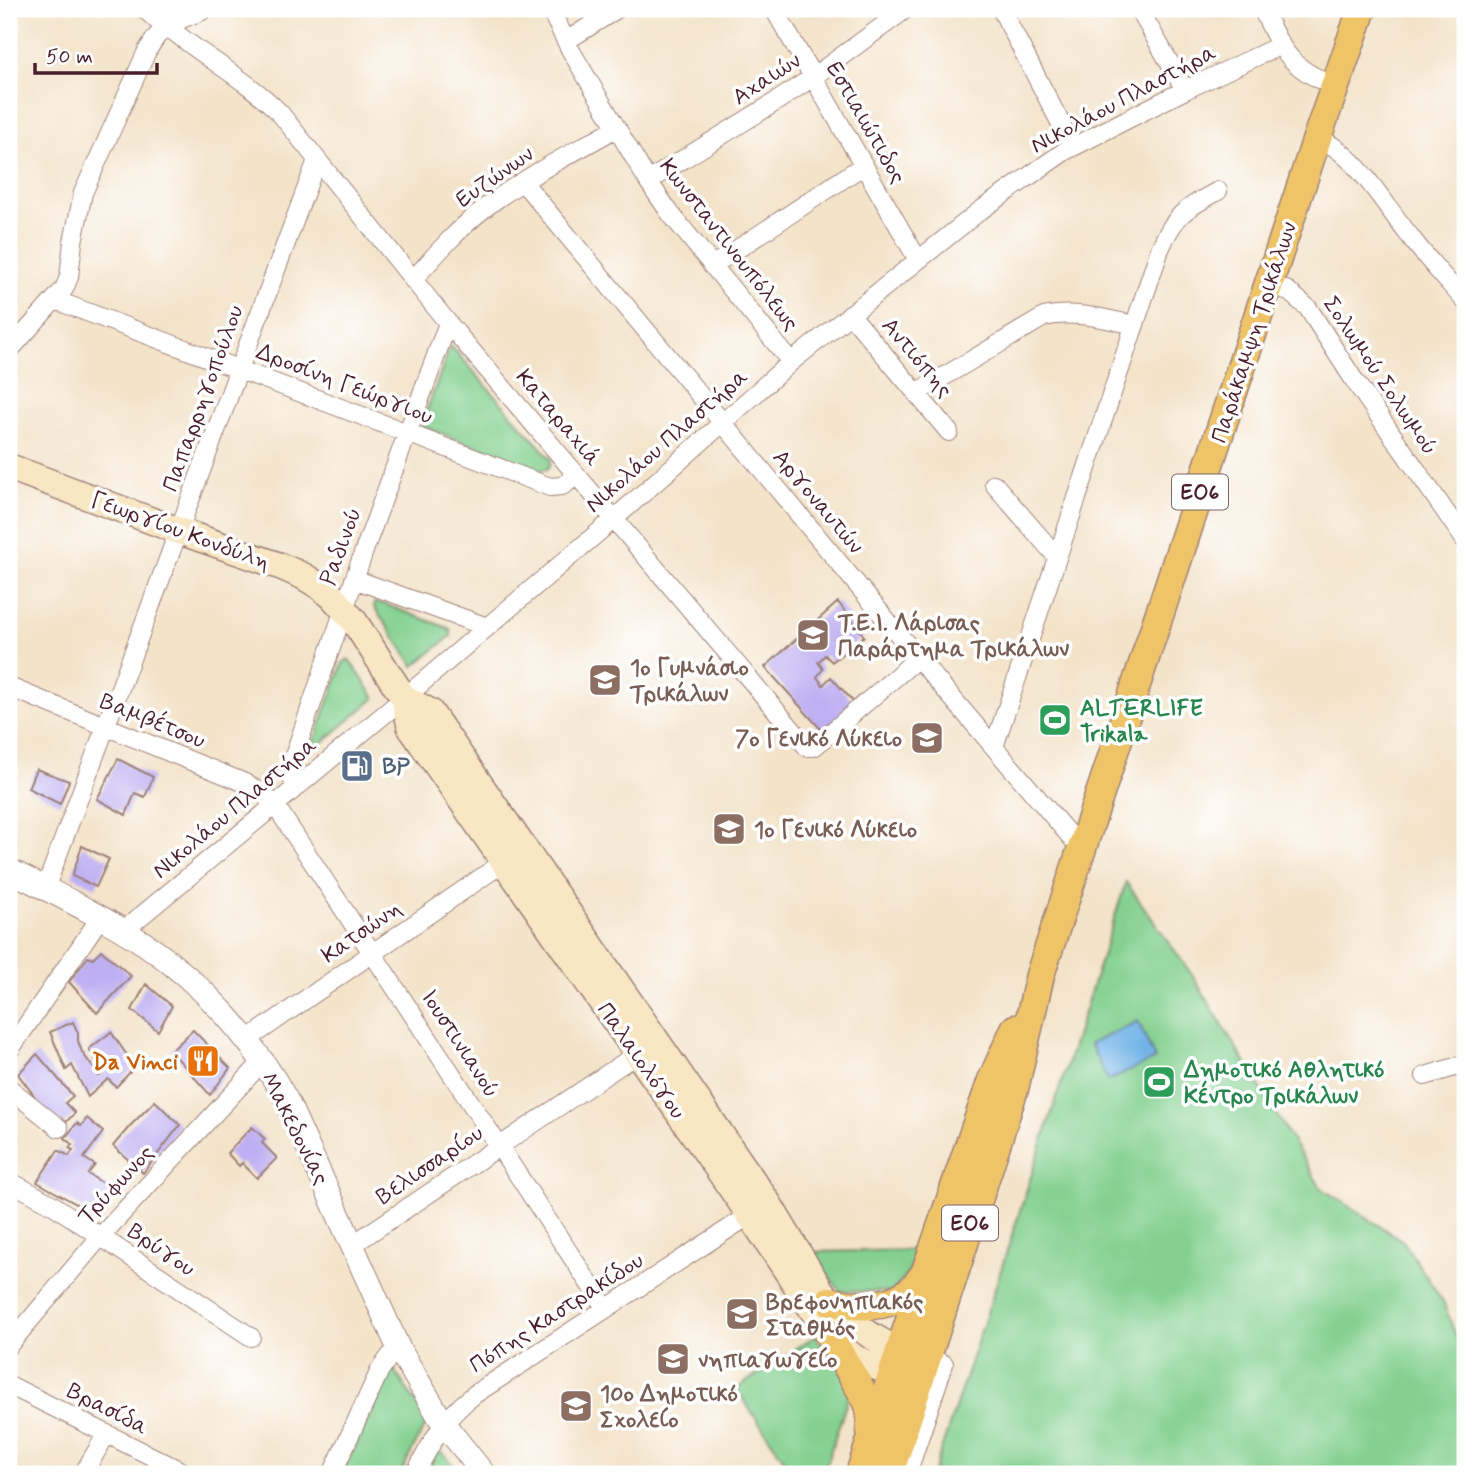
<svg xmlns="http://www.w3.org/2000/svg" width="1474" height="1483" font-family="Mynerve,sans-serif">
  <rect width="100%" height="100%" fill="#fff"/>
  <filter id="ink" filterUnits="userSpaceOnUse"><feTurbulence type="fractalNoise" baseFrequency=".0143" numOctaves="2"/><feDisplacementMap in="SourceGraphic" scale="14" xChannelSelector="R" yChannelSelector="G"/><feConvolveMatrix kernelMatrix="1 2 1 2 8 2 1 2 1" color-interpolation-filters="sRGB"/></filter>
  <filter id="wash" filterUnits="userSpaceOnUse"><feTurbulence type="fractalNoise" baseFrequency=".00686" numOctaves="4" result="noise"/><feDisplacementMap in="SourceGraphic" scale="28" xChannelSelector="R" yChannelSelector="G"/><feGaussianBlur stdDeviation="1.57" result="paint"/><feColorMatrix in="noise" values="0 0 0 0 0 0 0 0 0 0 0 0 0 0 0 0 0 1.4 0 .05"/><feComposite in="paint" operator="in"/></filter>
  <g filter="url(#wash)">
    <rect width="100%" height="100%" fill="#f3e3c9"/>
    <path fill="#83d08f" stroke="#66785d" stroke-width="2" d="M450,347H452L551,459L550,465L547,469L540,470L421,426Z
      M374,603L384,604L448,628L451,630V636L414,666L374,607Z
      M348,659L351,662L375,698L312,751V746L343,663Z
      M1126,882L1192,975L1321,1188L1403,1241L1443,1302L1459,1344L1465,1370V1474H933L987,1313Z
      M916,1250L909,1272L892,1292L840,1291L810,1252Z
      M815,1336L852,1386L823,1474H782L790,1468L736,1389Z
      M393,1368L425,1417V1426L400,1474H342Z
      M440,1452L444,1454L460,1474H424L436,1453Z"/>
    <path fill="#72b4e7" stroke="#5e6a89" stroke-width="2" d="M1138,1021L1155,1059L1108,1081L1090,1044Z"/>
    <g id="blocks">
      <path fill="#bdaff2" d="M838,602L864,636L832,662L825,655L818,662L823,669L817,677L823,685L831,677L858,707L826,735L765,667Z
        M118,759L153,777L145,797L135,793L126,815L97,799Z
        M36,769L69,781L60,804L28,788Z
        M82,846L109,859L96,887L72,876Z
        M101,950L131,976L97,1013L69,982L88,957L92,959Z
        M146,984L172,1006L158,1031L132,1010Z
        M73,1022L78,1033V1041L82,1052L99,1076L103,1073L89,1049L111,1032L135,1067L116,1087L108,1079L88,1097L72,1065L66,1070L50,1032Z
        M193,1030L230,1068L210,1095L171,1051Z
        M37,1054L73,1096L65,1103L75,1113L64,1124L47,1113L18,1074Z
        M155,1101L180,1125L143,1173L113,1146L130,1126Z
        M87,1118L103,1132L84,1158L95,1165L88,1174L112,1189L98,1216L37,1182L58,1150L69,1156L73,1150L69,1148L72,1144L65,1138L77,1123L81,1126Z
        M252,1127L265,1139L262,1143L277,1158L257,1178L242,1163L239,1166L227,1153Z"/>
    </g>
  </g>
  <g filter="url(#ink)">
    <use href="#blocks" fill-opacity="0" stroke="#9e817a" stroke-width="2"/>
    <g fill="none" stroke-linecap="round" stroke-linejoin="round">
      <defs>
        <path id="minor" d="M550,9L571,51L648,181L670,213L791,362
          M774,9L918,260
          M1001,9L1073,147
          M1139,9L1185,90
          M1262,9C1272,29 1282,54 1301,68C1311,76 1323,81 1335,87
          M566,41L617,9
          M1317,138C1354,151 1384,204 1409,235C1426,258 1446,279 1465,301
          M648,181L777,101L813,77L906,9
          M523,182L918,658L1081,849
          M712,266L864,165
          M413,280C436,254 459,228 486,207C526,176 573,153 616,128
          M1270,283L1288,291L1308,308L1354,380L1465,540
          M55,300L550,487L562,486L577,476
          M850,314L949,432
          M9,351L64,289L69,277L73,242L83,193L147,51L156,37L167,26C203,57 245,78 279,112L448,323L807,747H814L918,658
          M916,393L1044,317C1073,310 1106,319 1135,325
          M994,484L1057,557
          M354,579L487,627
          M9,687L245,783L263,794L275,805L606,1309
          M994,747L1160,249C1175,214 1185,209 1218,191
          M295,788L291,774L294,756L364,551L448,323
          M45,889L317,160
          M123,931L404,698L614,519L791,362L981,210L1065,151L1185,90L1281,45
          M247,1040L504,862
          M9,1051L100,918
          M1425,1076L1465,1064
          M9,1088L59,1128
          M9,1181L53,1205L251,1337
          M352,1245L637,1054
          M9,1345L100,1237L263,1061
          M9,1385L187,1474
          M83,1474L106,1435
          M332,1474L380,1370L390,1356L399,1349
          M415,1474C434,1438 442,1420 475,1394L759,1209
          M907,1474L944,1364L927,1358"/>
        <path id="tertiary" d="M148,9L167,26L182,16L200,9
          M9,870C54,893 102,916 145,944C203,984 253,1039 287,1101L399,1349L443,1423L484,1474"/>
        <path id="secondary" d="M9,467L179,531L280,566L303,576L318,585L332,596L354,621L404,698L411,728L750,1215L826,1330L837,1344L856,1359L912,1380
          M404,698L430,712L768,1203L821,1291L841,1314L870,1335L884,1343L920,1356"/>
        <path id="primary" d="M829,1301C863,1309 902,1309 923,1276
          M826,1330L869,1404L871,1417V1431
          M860,1474L927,1268L992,1080L1015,1029
          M889,1474L1014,1089L1040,975L1317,138L1362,9"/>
      </defs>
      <use href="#minor" stroke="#9e817a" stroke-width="20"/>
      <use href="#tertiary" stroke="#9e817a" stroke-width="25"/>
      <use href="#secondary" stroke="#9e817a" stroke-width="29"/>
      <use href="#primary" stroke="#9e817a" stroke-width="31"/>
      <use href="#minor" stroke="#fff" stroke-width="18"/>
      <use href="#tertiary" stroke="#fff" stroke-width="23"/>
      <use href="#secondary" stroke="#f9e7c3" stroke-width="26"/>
      <use href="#primary" stroke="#efc469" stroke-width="28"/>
    </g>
  </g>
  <defs>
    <symbol id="school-square" viewBox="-11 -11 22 22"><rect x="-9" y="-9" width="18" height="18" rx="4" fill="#8d6e63" stroke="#fff"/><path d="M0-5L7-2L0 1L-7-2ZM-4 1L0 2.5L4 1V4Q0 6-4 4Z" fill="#fff"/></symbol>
    <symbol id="stadium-square" viewBox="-11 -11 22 22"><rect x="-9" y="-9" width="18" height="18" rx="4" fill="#2e9e5b" stroke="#fff"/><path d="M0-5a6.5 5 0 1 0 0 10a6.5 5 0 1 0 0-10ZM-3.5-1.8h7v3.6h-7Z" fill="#fff"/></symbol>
    <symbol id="fuel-square" viewBox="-11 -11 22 22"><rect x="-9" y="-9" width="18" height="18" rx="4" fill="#5c6f8a" stroke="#fff"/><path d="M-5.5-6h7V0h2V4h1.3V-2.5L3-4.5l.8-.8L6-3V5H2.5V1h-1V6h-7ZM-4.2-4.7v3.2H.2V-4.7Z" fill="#fff"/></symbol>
    <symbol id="restaurant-square" viewBox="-11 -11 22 22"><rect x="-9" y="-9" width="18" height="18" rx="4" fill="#e8710a" stroke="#fff"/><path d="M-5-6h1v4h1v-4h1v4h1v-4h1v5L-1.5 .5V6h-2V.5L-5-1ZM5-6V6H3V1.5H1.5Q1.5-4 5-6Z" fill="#fff"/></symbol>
  </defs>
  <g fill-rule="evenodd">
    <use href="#school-square" x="794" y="616" width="38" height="38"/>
    <use href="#school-square" x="586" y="661" width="38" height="38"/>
    <use href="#stadium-square" x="1036" y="701" width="38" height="38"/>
    <use href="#school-square" x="908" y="719" width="38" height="38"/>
    <use href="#fuel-square" x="338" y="747" width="38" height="38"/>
    <use href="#school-square" x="710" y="810" width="38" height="38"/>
    <use href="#restaurant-square" x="184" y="1042" width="38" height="38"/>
    <use href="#stadium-square" x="1140" y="1063" width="38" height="38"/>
    <use href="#school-square" x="723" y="1295" width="38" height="38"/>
    <use href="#school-square" x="654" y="1340" width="38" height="38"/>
    <use href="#school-square" x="557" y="1387" width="38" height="38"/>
  </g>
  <g text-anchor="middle" stroke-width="7" stroke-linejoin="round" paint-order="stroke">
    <g fill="#fff" stroke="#80626b" stroke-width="2">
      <rect x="1172" y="474.5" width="56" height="35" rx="5"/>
      <rect x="942" y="1205.5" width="56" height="35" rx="5"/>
    </g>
    <g font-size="21" font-weight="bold" fill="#4a1f2b">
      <text x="1200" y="499">ΕΟ6</text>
      <text x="970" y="1230">ΕΟ6</text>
    </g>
    <g font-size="23" fill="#4a1f2b" stroke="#fff">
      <text transform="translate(766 78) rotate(-33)" y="8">Αχαιών</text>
      <text transform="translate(1123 98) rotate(-28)" y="8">Νικολάου Πλαστήρα</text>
      <text transform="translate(867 122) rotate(60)" y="8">Εστιαιώτιδος</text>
      <text transform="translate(494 176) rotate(-35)" y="8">Ευζώνων</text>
      <text transform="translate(730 244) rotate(52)" y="8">Κωνσταντινουπόλεως</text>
      <text transform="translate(1253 332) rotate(-72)" y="8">Παράκαμψη Τρικάλων</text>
      <text transform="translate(918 357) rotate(50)" y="8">Αντιόπης</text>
      <text transform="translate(1381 375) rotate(56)" y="8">Σολωμού Σολωμού</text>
      <text transform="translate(345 383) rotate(21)" y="8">Δροσίνη Γεώργιου</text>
      <text transform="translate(202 398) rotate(-70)" y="8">Παπαρρηγοπούλου</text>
      <text transform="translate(559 417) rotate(50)" y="8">Καταραχιά</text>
      <text transform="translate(666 440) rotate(-41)" y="8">Νικολάου Πλαστήρα</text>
      <text transform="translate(819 501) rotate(50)" y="8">Αργοναυτών</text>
      <text transform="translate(181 530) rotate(20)" y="8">Γεωργίου Κονδύλη</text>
      <text transform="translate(340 546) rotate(-70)" y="8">Ραδινού</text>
      <text transform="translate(153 720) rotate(22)" y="8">Βαμβέτσου</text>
      <text transform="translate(234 807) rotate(-40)" y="8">Νικολάου Πλαστήρα</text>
      <text transform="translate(361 931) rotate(-35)" y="8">Κατσώνη</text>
      <text transform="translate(461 1043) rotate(57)" y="8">Ιουστινιανού</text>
      <text transform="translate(642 1060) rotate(55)" y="8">Παλαιολόγου</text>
      <text transform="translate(296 1128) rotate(63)" y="8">Μακεδονίας</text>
      <text transform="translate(429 1164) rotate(-34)" y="8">Βελισσαρίου</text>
      <text transform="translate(115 1184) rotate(-47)" y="8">Τρύφωνος</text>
      <text transform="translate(162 1249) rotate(34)" y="8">Βρύγου</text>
      <text transform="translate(556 1312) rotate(-33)" y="8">Πόπης Καστρακίδου</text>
      <text transform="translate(108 1408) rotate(27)" y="8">Βρασίδα</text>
    </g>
    <g font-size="23" font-weight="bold" fill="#785e54" stroke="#fff" text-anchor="start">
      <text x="838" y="630">Τ.Ε.Ι. Λάρισας<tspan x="838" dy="26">Παράρτημα Τρικάλων</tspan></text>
      <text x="630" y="675">1ο Γυμνάσιο<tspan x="630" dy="26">Τρικάλων</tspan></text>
      <text x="902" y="746" text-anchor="end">7ο Γενικό Λύκειο</text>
      <text x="754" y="837">1ο Γενικό Λύκειο</text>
      <text x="766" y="1309">Βρεφονηπιακός<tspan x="766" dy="26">Σταθμός</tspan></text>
      <text x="698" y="1367">νηπιαγωγείο</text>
      <text x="600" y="1401">10ο Δημοτικό<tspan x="600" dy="26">Σχολείο</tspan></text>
    </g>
    <g font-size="23" font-weight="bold" fill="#27864d" stroke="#fff" text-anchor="start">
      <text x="1080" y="715">ALTERLIFE<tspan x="1080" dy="26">Trikala</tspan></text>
      <text x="1184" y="1077">Δημοτικό Αθλητικό<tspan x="1184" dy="26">Κέντρο Τρικάλων</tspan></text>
    </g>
    <g font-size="23" font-weight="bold" fill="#4e5e75" stroke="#fff" text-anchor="start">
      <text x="382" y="774">BP</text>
    </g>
    <g font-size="23" font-weight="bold" fill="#c56008" stroke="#fff" text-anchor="end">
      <text x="178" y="1069">Da Vinci</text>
    </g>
  </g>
  <rect width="1474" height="1483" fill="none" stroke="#fff" stroke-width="35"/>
  <path d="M35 63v10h122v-10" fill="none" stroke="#4a1f2b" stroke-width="3.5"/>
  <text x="46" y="63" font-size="21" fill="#4a1f2b" stroke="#ffffff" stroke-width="5" paint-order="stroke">50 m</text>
</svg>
